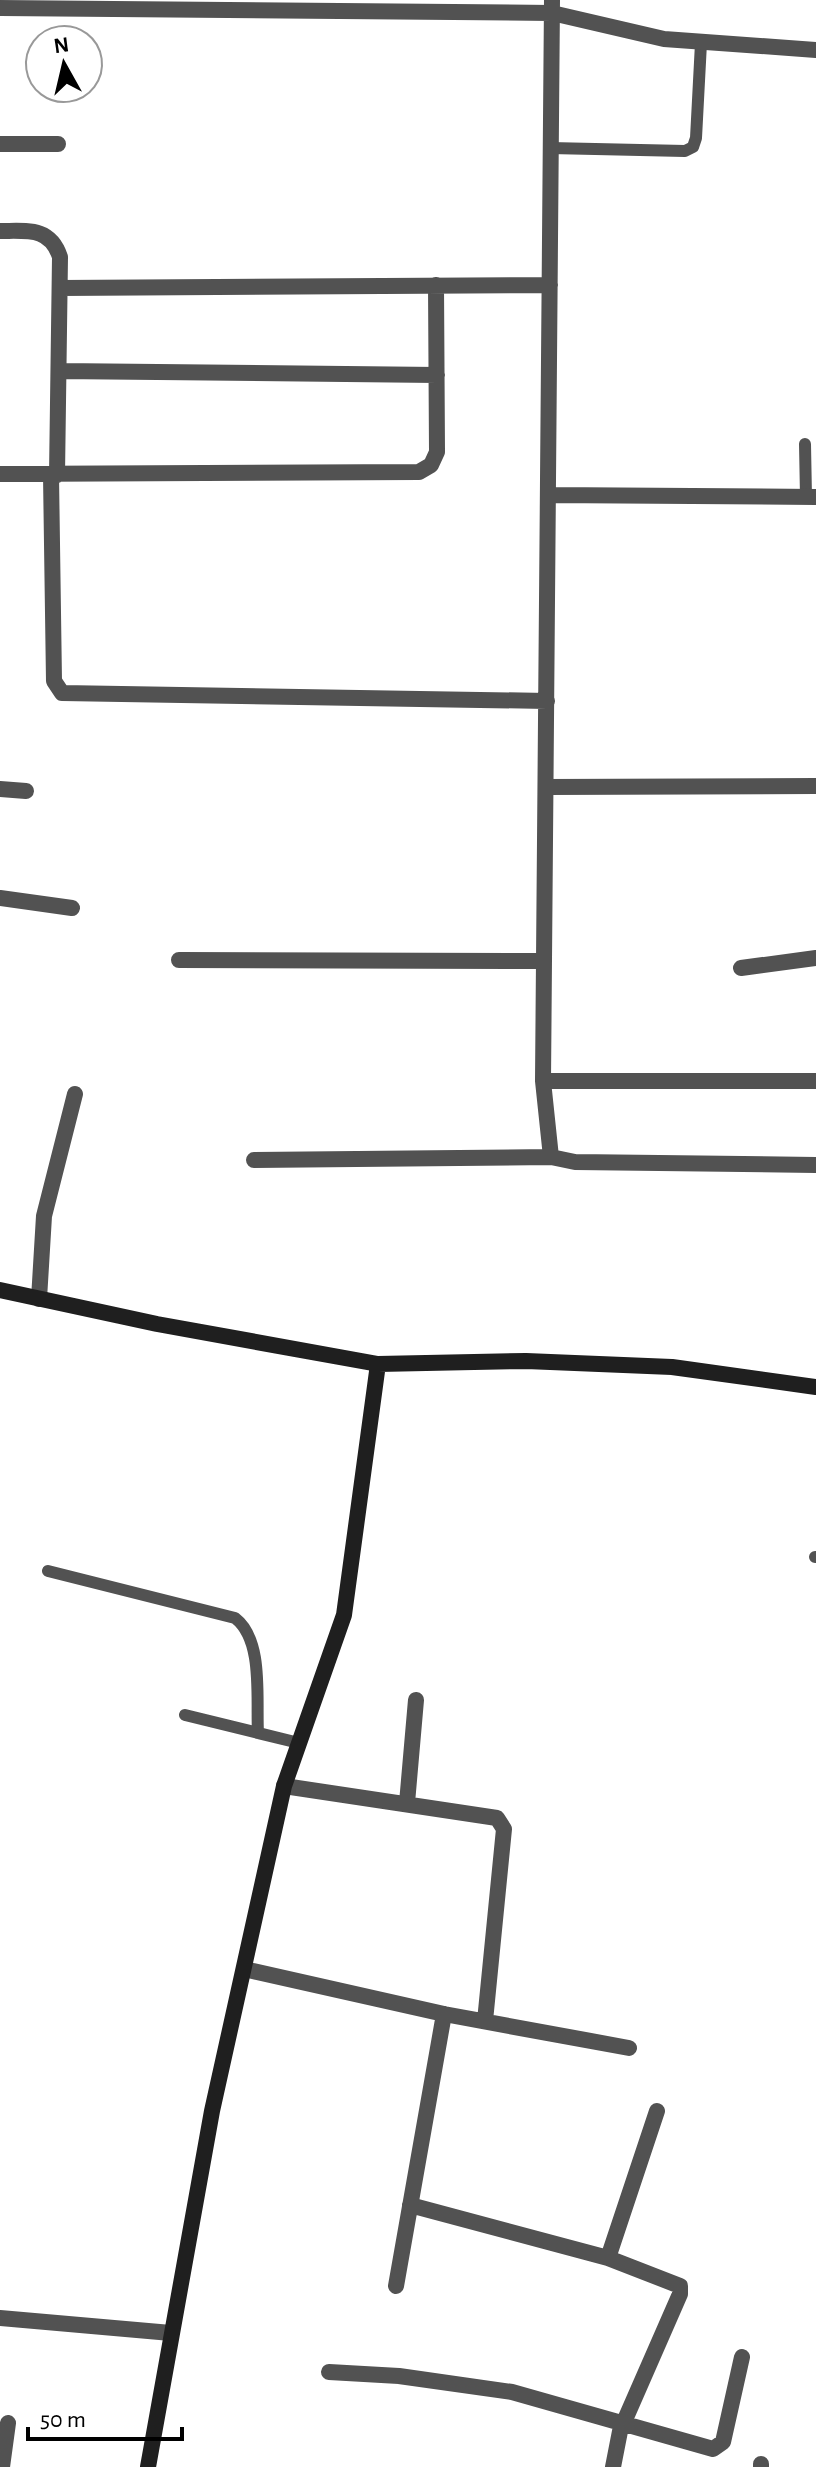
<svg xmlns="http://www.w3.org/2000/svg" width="816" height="2467" font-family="'Alegreya Sans',sans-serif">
  <rect width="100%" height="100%" fill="#fff"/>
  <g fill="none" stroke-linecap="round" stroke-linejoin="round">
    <path stroke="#525252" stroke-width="12" d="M550,148L685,151L693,147L696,138L701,43
      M805,444L806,497
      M815,1557H816
      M48,1571L235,1618C264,1640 256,1699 258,1733
      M185,1715L299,1743"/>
    <path stroke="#525252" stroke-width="16" d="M552,0L543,1081L551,1157L575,1162L816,1165
      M0,8L552,13L664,39L816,50
      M0,144H58
      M0,231C28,231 50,227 60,257L57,475
      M60,288L550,285
      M59,371L437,375
      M0,474L419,472L431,465L437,452L436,285
      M51,475L54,681L62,693L547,701
      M549,495L816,497
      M546,787L816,786
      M0,789L26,791
      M0,898L72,908
      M179,960L544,961
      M741,968L816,958
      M543,1081H816
      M254,1160L551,1157
      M39,1299L44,1216L75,1094
      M284,1786L497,1818L504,1829L485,2021
      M407,1803L416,1700
      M244,1969L444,2014L629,2048
      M410,2205L608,2258L680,2286V2294L624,2422
      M608,2258L657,2111
      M396,2286L444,2014
      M0,2318L171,2333
      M329,2372L399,2376L512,2392L713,2449L723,2442L742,2357
      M2,2467L8,2423
      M613,2467L622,2421
      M761,2467V2464"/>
    <path stroke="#1f1f1f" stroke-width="16" d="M0,1290L157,1324L378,1364L526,1361L672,1367L816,1387
      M148,2467L212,2111L284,1786L344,1615L378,1364"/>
  </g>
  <g transform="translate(64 64) rotate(352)"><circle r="38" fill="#ffffff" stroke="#999999" stroke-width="2"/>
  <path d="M0-6L14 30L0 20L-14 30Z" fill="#000000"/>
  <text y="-12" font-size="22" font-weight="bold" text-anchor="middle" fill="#000000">N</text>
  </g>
  <path d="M28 2427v12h154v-12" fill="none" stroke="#000000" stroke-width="4"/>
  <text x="40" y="2427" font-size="24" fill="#000000" stroke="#ffffff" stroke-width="6" paint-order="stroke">50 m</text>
</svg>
